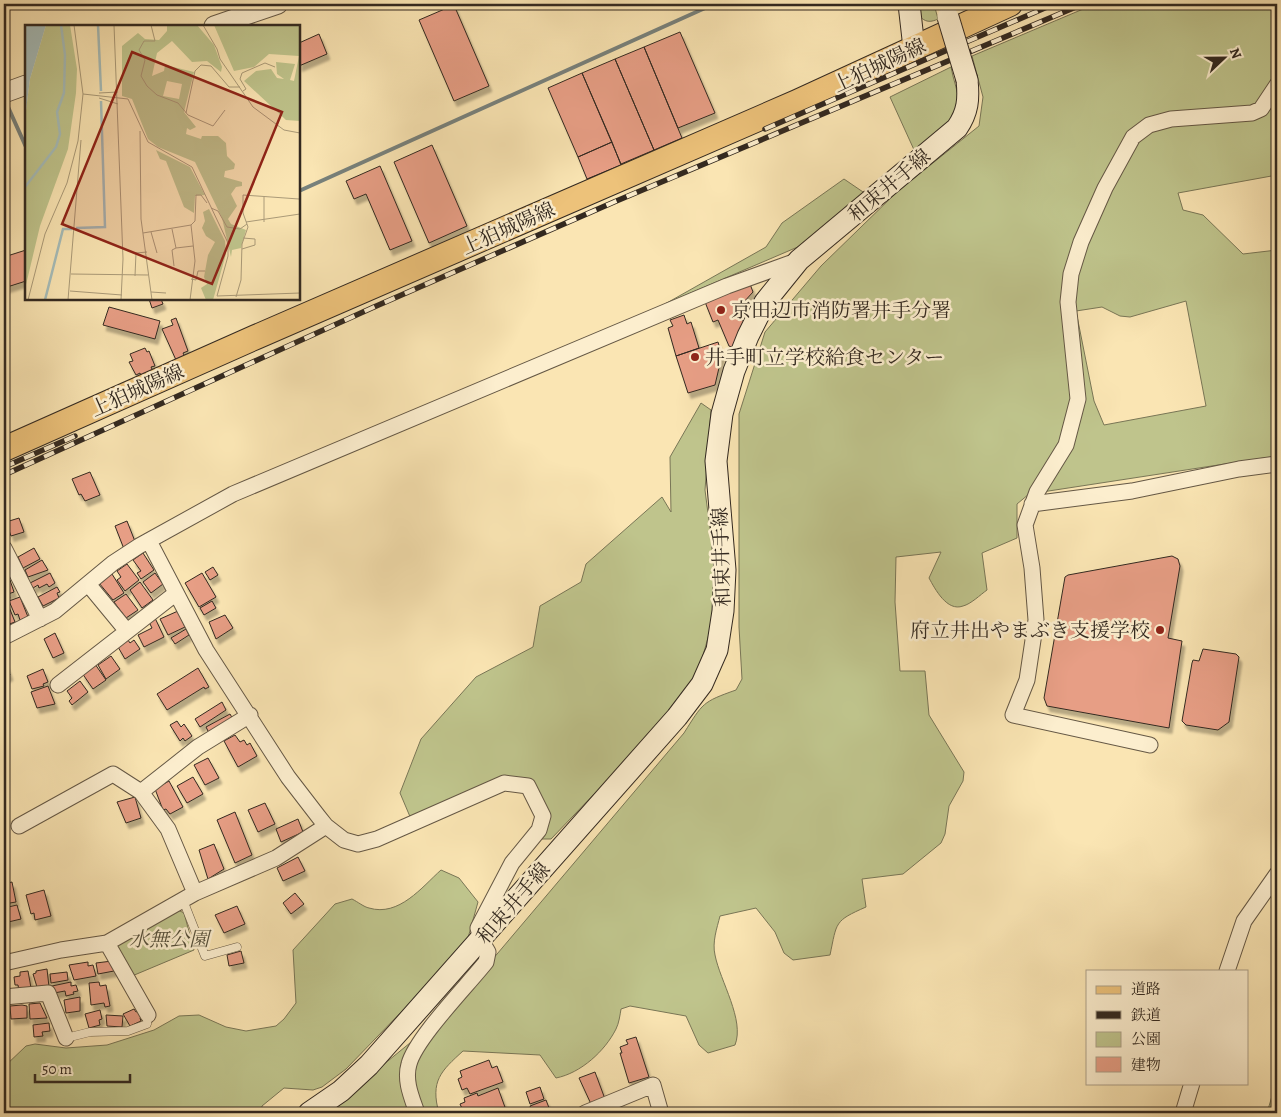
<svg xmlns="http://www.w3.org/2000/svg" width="1281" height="1117" font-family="Alegreya,'Noto Serif JP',serif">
  <defs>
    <filter id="shadow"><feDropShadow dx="3" dy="5.5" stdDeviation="1" flood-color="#0004"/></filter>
  </defs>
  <rect width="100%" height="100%" fill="#fae5b3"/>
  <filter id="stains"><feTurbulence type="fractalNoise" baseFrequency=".004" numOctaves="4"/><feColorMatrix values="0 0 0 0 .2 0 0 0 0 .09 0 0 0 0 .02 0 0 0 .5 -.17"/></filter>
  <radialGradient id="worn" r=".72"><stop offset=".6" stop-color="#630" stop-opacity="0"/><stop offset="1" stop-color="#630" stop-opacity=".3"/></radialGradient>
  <path fill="#bfc48c" stroke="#797656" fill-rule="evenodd" d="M915,4H934L938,19C924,26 918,16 915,4Z
    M1095,4H1277V175L1178,193L1183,210L1203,215L1243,254L1277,250V456L1029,494L1017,504V538L982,553L987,590C980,595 971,604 963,606C947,612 935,589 929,578L941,552L896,557L895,602L900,671H925L929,715L964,772L963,781L949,806L945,834L941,843L903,874L862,879L866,907C834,921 837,922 830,955L793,960L784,953L775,932L756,908L720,916C717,928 712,942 715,955C720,981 745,1020 735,1045L708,1053L699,1045L686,1016L630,1006L621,1009C620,1015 619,1023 616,1029C605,1051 581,1073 556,1078L540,1055L463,1051C441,1071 430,1081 439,1113H324L448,1012L684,733C703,703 702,702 736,690L742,679L739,627V414L765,332L821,266L898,191L979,126L983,97L972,56ZM1186,301L1206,406L1104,425L1094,401L1076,311L1102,307L1120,316L1130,317Z
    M951,67C953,79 958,91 959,102C961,121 928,142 915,152L890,97Z
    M844,179L866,194L800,246L665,304L766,247L782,223Z
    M701,403L711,410L705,490L715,568L713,620L698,673L642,744L551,839H542L547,827L520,778L411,819L400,793L421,739L476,677L533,647L540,606L581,582L586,564L662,497L671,512L670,457Z
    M441,870L459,878L478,902L466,945L346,1069L322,1087L313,1090L284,1088L262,1106L261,1113H4V1067L26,1046L35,1044L66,1048L107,1045L154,1030L179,1016L199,1015L226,1027L246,1031L276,1026L284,1019L296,1003L293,950L335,904L352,899C358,902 364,907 369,908C399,917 422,887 441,870Z
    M178,910L184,913L194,950L132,976L115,946Z
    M1277,1079V1113H1267Z"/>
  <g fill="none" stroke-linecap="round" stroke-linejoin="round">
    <path stroke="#77817c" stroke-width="4" d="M4,98L26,147
      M299,191L714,4"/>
  </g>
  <path fill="#e79e85" stroke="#332920" filter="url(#shadow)" d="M454,5L489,86L454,101L419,20Z
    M680,32L715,113L678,128L644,47Z
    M319,34L327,54L299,66V43Z
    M644,47L682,138L654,150L615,59Z
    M615,59L654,150L621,164L582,73Z
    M582,73L612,142L578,157L548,88Z
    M612,142L621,165L587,179L578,157Z
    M432,145L467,226L429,243L394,162Z
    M380,166L412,241L390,250L366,194L354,199L346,181Z
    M26,250V281L4,288V257Z
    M750,284L753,292L732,315L748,323L734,348L729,346L718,320L713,322L705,302Z
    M149,299H161L163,304L152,308Z
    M109,307L160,321L155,339L103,325Z
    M684,315L687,324L691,322L699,348L676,356L668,328L673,326L670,320Z
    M176,318L188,351L183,353L185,357L176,360L162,329L173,325L171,320Z
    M718,342L722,355L715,385L688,393L676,356Z
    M145,348L147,352L149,351L155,366L151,367L153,371L142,379L140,373L136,375L129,362L133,361L130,354Z
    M90,472L100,495L85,501L81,494L79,495L72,479Z
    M19,518L24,532L11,536L6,522Z
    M127,521L136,544L124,549L115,526Z
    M34,548L40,559L23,568L18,557Z
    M143,553L154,570L141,579L137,573L141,571L133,560Z
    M1172,556L1178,559L1180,566L1168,638L1182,641L1169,728L1047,706L1044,698L1065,577L1068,575Z
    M42,560L48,570L28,577L25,570Z
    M127,564L139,580L125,591L117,580L121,577L117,571Z
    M213,567L218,575L210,580L205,572Z
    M50,573L55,583L49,587L47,584L39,588L38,585L33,588L30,583Z
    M155,573L163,584L151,593L143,582Z
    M202,573L216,597L199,607L185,583Z
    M112,574L124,593L113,600L99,583Z
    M10,580L14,592L8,594L10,598L4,600V583Z
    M140,582L153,600L142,608L130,590Z
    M57,587L60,592L57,593L59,598L43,606L38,597Z
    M126,594L138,610L126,618L114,602Z
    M20,597L28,617L20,620L18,614L15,615L9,601Z
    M212,601L216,608L204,615L200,608Z
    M7,602L15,622L4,626V603Z
    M178,611L185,627L168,635L160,619Z
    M225,615L233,628L216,639L209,622Z
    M155,618L164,637L144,647L138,635L152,628L149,622Z
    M186,629L189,635L175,644L171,638Z
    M55,633L64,653L53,658L44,639Z
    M128,640L130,643L134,640L140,649L125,659L118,647Z
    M1203,649L1236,654L1239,657L1229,722L1218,730L1186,725L1182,721L1192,663L1193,660L1199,661Z
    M111,656L120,669L106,679L98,665Z
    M4,659L10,675L4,678Z
    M95,664L106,680L93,689L82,673Z
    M198,668L209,687L205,689L204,687L167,710L157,694Z
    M43,669L48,682L43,684L44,686L32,689L27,676Z
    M80,681L88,692L72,705L69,701L72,698L67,691Z
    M48,686L55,704L37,708L31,692Z
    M222,702L226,710L200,727L195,719Z
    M230,714L234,721L209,733L206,727Z
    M177,721L181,727L184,724L192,736L185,741L183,738L180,741L170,725Z
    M235,735L240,742L244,740L247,745L250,743L257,756L238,767L224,741Z
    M208,758L219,778L205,785L194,765Z
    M193,777L203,794L187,803L177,786Z
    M169,781L183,807L170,814L166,809L163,810L155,789Z
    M135,797L141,818L126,823L117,802Z
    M265,803L275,824L258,832L248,810Z
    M235,812L252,855L235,863L217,820Z
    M298,819L303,832L281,842L276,829Z
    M214,844L224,869L208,879L199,850Z
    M298,857L305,871L283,881L277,868Z
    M12,882L16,902L4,904V884Z
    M44,890L51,916L35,920L34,913L31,914L26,895Z
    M295,893L304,904L291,914L283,903Z
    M17,905L21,919L4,923V908Z
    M237,906L245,924L224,933L215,915Z
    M241,951L244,963L229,966L227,955Z
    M112,961L114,971L98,974L96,963Z
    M88,962V966L93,965L96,976L74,980L69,965Z
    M47,969L49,987H37L33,974L36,973V971Z
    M28,971L31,988L19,990L18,985H15L14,977L20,976V972Z
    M67,972L68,980L51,983L50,974Z
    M71,982V986L76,985L78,991L73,992L74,994L66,996L65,991L54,993L52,986Z
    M99,982L100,986L106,985L110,1006L105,1007L104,1003L91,1005L89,983Z
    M80,997V1011L66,1013L64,1000Z
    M40,1003L47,1018L30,1019L29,1004Z
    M22,1005L27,1006V1018L11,1019L10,1006Z
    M134,1009L136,1012L140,1010L143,1016L140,1018L141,1021L130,1026L123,1014Z
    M100,1010L102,1019L99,1020L100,1025L89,1028L85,1014Z
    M106,1015L123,1016L122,1027L107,1026Z
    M49,1023L50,1031L42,1032L43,1036L34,1037L33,1025Z
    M636,1037L649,1077L629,1083L620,1053H622L620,1047L628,1044L626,1040Z
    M489,1060L492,1068L497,1066L503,1082L470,1094L467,1088L462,1090L458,1079L462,1077L460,1071Z
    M595,1072L605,1099L591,1104L579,1078Z
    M540,1087L544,1099L530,1104L526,1092Z
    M498,1088L506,1110L498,1113H464L460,1104L465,1102L464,1098L477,1093L478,1096Z
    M546,1100L551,1113H533L530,1106Z"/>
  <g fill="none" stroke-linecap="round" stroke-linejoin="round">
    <defs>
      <path id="service" d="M183,900L205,956L237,947
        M66,1038L90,1032L128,1031L147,1024L148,1015"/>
      <path id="minor" d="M1032,504L1132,491L1239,469L1277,464
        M149,541L206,650L288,777L318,816L326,826L344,840L358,844L377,839L504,783L528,786L543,816L539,830L512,863L478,928L481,940L488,952L486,962C467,986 416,1038 409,1064C404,1081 412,1098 417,1113
        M4,548L40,619
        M88,584L126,630
        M4,637L55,611L113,563L139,546L233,494L727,286L799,260
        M58,685L175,594
        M1150,745L1013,715L1027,680L1036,620L1032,568L1025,525L1037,492L1066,445L1078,399L1068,302L1071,274L1081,242L1105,188L1133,137L1149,125L1171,119L1252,113L1261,109L1277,85
        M141,792L168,829L195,893
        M19,826L113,774L141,792L198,747L250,715
        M107,943L148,1015
        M4,963L61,950L107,943L195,893L276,858L326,826
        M1227,971L1244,921L1277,874
        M4,997L48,993L66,1038
        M585,1113L653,1085L661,1113
        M1183,1113L1192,1083"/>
      <path id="tertiary" d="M214,26L278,4
        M4,93L26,85"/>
      <path id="secondary" d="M909,4L914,48
        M309,1113L341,1091L369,1065L677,717L702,684L717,650L723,611L725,570L716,461L722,414L734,371L748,336L765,302L799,260L957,128C968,112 969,99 967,80"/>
      <path id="primary" d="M4,449L256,337L797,102L1010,4"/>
    </defs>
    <use href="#service" stroke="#655845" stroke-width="9"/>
    <use href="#minor" stroke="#655845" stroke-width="17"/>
    <use href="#tertiary" stroke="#655845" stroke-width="21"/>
    <use href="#secondary" stroke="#332920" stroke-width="23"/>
    <use href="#primary" stroke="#332920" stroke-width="26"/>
    <use href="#service" stroke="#fceece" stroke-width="8"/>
    <use href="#minor" stroke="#fceece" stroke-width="15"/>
    <use href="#tertiary" stroke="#fceece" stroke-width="19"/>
    <use href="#secondary" stroke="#fceece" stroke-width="21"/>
    <use href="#primary" stroke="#edc27a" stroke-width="24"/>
    <defs>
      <path id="rail" d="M765,129L1054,4
        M4,467L75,436
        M4,475L374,307L614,202L1083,4"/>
    </defs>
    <use href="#rail" stroke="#332920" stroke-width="5.5"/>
    <use href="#rail" stroke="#fceece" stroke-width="4" stroke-dasharray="11" stroke-linecap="butt"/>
    <defs>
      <path id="secondary-bridge" d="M948,17L967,80"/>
    </defs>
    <use href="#secondary-bridge" stroke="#332920" stroke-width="23" stroke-linecap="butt"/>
    <use href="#secondary-bridge" stroke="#fceece" stroke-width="21"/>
  </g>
  <g fill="#8f2418" stroke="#fceece" stroke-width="2">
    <circle cx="721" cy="310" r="5"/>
    <circle cx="695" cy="357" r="5"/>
    <circle cx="1160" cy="630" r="5"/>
  </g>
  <g text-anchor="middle" stroke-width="5" stroke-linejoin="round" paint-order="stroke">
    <g font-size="20" fill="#332920" stroke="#fceece">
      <text transform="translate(879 65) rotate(-25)" y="7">上狛城陽線</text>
      <text transform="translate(889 185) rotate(-40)" y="7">和束井手線</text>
      <text transform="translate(508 228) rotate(-24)" y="7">上狛城陽線</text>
      <text transform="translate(137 390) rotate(-24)" y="7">上狛城陽線</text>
      <text transform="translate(721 557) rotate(-92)" y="7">和束井手線</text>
      <text transform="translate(513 903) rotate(-49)" y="7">和束井手線</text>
    </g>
    <g font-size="20" fill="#332920" stroke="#fceece" text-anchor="start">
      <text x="731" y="317">京田辺市消防署井手分署</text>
      <text x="705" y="364">井手町立学校給食センター</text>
      <text x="1150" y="637" text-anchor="end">府立井出やまぶき支援学校</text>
    </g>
    <g font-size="20" font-style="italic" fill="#56503b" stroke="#fceece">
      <text x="169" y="946">水無公園</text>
    </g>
  </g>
  <g transform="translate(25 25)">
    <rect width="275" height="275" fill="#fae5b3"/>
    <path d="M21,0H45L52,44L51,68L43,124L15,201L0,264V93L5,54ZM142,0H172L189,20L197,42L196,47L182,36L167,37L147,16L132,28L127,51L139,46L140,40L169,47L159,87L171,102L165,105L162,103L161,109L176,114L177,111H193L201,118L202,131L210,139L209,144L200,146L199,152L217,157V161L211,162L206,169L212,181L203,194L206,199L221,205L216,223L207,225L206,232L197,193L170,137L133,122L123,114L107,74L97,71V21L113,8L120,14L134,15L142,6ZM142,56L157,59L154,74L138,71ZM189,0H275V96L261,95L219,56L231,46L246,44L252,53L259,54L252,49L251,37L270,39L265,55L269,56L274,31L244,29L229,42L209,46ZM131,125L165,142L180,170L170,171L169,188L159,182L141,136L135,134ZM184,184L200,216L201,229L188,275H181L176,263L182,259L179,252L183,230L190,217L181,211L177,203L180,196L178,187Z" fill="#bfc48c" fill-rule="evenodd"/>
    <path d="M0,0H21L5,54L0,93Z" fill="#a5bcb9"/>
    <path fill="none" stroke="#a5bcb9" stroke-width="2.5" d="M73,0L76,66M0,162L31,122L35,109L32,87L39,68L40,30L36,0M51,203L80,202L76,76M20,275L38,204H47"/>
    <path fill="none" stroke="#aa9a78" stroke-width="1" d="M89,0L98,234L96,275M126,0L130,16H119L114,25L120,35L116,51L122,61L132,70L153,78L163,90L188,101L200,85M178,0L192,24L195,34L228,82L259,105L275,108M218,66L221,64L215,54L217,48L240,38L250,42M74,68L93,67M58,69L103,74L123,117L167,142L203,218V231L192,271L275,268M74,73L93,79M161,88L170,46L176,40L186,41L204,62H215M115,106L116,194L127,275M275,157V185M239,172V197M186,183L193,186L202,202L215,204L222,199M221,197L275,189M147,204L151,223L147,225L149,241M126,207L132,228M118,208L166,200L170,196L171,170H176L182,178M151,223L168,221M217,224L230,220V214L218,213M46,249L123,250M110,251L111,228L122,227M166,254L171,255L173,246H180M45,266L97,270M126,267L141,268M211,272L216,255L217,219L223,202L218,188V170L274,174M3,275L20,209L42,158L53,116L58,69L49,0M43,275L56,115M165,275L170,236L166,200"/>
    <path fill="#8f2418" fill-opacity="0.15" stroke="#8f2418" stroke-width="2.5" d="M107,27L257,87L187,259L37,199Z"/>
    <rect width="275" height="275" fill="none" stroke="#332920" stroke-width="2.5"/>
  </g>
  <rect width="1281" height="1117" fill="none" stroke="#fae5b3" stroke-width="20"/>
  <rect x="5" y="5" width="1271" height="1107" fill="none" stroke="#332920" stroke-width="2.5"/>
  <rect x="10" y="10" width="1261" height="1097" fill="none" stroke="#332920"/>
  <rect x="1086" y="970" width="162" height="115" fill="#fceece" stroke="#ac9f88"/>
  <rect x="1096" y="986" width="25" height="8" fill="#edc27a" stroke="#ac9f88"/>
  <text x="1131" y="994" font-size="15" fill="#332920">道路</text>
  <rect x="1096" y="1011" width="25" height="8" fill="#332920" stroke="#ac9f88"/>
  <text x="1131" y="1020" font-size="15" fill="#332920">鉄道</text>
  <rect x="1096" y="1032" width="25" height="15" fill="#bfc48c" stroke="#ac9f88"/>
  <text x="1131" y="1044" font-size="15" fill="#332920">公園</text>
  <rect x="1096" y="1057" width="25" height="15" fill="#e79e85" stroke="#ac9f88"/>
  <text x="1131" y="1070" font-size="15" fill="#332920">建物</text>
  <g transform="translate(1224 58) rotate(68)" stroke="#fceece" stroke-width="4" paint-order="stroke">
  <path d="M0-4L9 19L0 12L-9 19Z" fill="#332920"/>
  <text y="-8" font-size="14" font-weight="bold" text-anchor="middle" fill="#332920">N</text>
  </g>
  <path d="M35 1074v8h95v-8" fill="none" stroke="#332920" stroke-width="2.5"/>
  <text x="42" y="1074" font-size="15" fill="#332920" stroke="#fceece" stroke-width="4" paint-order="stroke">50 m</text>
  <rect width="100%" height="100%" filter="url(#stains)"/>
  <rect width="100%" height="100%" fill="url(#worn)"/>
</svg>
